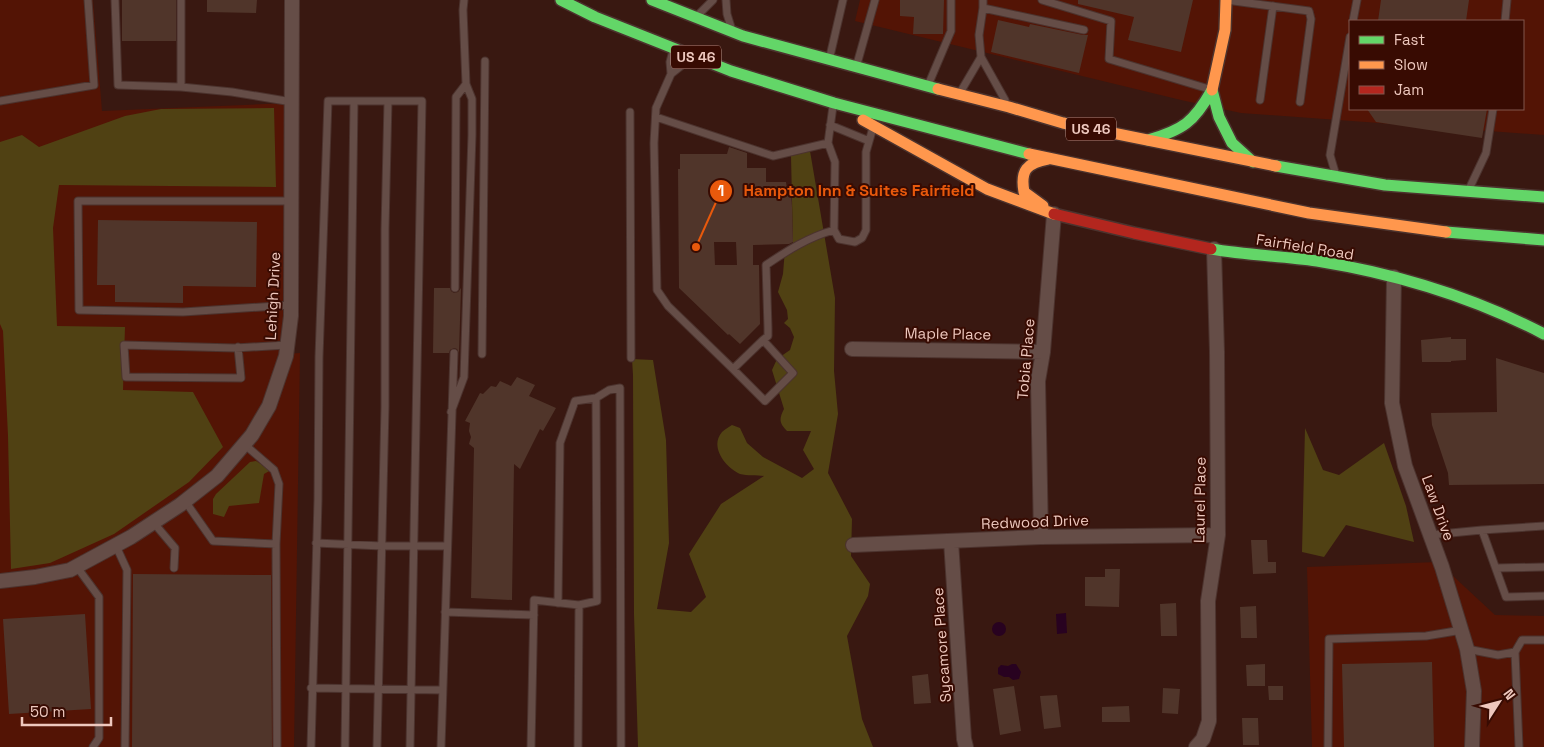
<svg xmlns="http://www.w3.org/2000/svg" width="1544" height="747" font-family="'Space Grotesk',sans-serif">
  <rect width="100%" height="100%" fill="#391811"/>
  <path fill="#531405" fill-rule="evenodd" d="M0,0H93L102,111L289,103L284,354L300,353L294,747H0Z
    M860,0H1544V135L1241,113L1181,100L855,21ZM1350,21H1523V109H1350Z
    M1438,562L1495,615L1544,616V747H1312L1307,567Z"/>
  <path fill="#504113" d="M274,108L276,187L59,185L53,228L57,326L125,327L123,390L193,392L223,447L189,482L114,534L50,563L11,569L8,436L3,331L0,324V142L22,135L39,147L125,116L161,109Z
    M810,151L835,298L834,371L838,414L828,473L852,519L851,556L870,584L868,596L847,636L862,719L873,747H638L634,614L633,375L632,359L653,360L666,440L669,543L657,609L691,612L706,597L689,554L721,504L764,476C757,475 747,476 740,474C726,468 709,447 722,432C725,429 729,427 732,425L740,428L747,443L763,457L802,478L814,469L803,450L811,431H787C779,423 779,419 784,409L772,370L777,359L790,350L794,337L790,328L784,323L788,319L787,310L778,292L783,274L785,249L793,244L791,156Z
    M1305,428L1323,470L1339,475L1384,443L1406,506L1414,542L1346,525L1324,557L1302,552Z
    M256,461L271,470L264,474L259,503L229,506L224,517L213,514V499L216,494L250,462Z"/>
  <path fill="#280220" d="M1066,613L1067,633L1057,634L1056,614Z
    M992 629a7 7 0 1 1 14 0a7 7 0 1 1-14 0Z
    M1012,664H1016L1021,672L1019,679L1013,680L1009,677H1004L998,674V668L1001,665L1008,666Z"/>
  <path fill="#50352a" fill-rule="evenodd" d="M122,0H176V41H122Z
    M207,0H257L256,13L207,12Z
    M900,0H944L943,34H913L914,17L900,16Z
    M1078,0H1193L1181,52L1128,40L1134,17L1078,4Z
    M1381,0H1469L1466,21H1378Z
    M998,20L1029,27L1030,24L1083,35H1088L1079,73L991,52Z
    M1367,109H1487L1482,138L1376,122Z
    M729,147L747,153V168H766V182H786L787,189L791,190L792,207L793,242L789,244L753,245V265H759L760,324L740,344L729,334L728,335L679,288L678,169H680V154H727ZM714,242H736L737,265H715Z
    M98,220L257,222L256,287L183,286V303L115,302V285H97Z
    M434,288H450L451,291L454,293L458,292L461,288L459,353L457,349L454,348L450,350L449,353H433Z
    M1451,337V339H1466V360L1451,361V362H1422L1421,340Z
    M1496,358L1544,373V484L1449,485L1448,473L1432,425L1431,413L1497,412Z
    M517,377L535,385L529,396L556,408L543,431L540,429L520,469L514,464L512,600L471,598L474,448L469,444L471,437L469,431L470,423L465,421L480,393L483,394L491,386L496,387L500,381L511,386Z
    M1251,540H1267L1268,562H1276V573L1253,574Z
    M1105,569H1120L1119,607L1085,606V577H1105Z
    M133,574L271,575L272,747H132Z
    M1176,603L1177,636H1161L1160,604Z
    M1256,606L1257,638H1241L1240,607Z
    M85,614L91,709L9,714L3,619Z
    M1432,662L1434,747H1344L1342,664Z
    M1265,664V686H1247L1246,665Z
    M928,674L931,703L914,704L912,676Z
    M1014,686L1021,731L1000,735L993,689Z
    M1268,686H1283V700H1269Z
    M1163,688L1180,689L1178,714L1162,713Z
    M1057,695L1061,727L1044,729L1040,696Z
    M1129,706L1130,722H1102V707Z
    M1242,718H1258L1259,745H1243Z"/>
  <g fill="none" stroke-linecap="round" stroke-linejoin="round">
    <defs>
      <path id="lane" d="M115,0L118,85L181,87L232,92L292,102
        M726,0L727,14L731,27
        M1042,0L1111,21L1109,59L1209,89
        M1226,0L1309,11L1311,19L1300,102
        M983,8V0
        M699,14L713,0
        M1353,21L1357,0
        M1505,21L1507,0
        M673,51L670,62L671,74L681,66L684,57
        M830,56L843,0
        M857,64L875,0
        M671,74L656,108L654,143L657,290L668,306L733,369L763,340L793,373L765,401L733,369
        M929,83L951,31V0
        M181,87V0
        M961,91L981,57
        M1005,100L981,57L979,35L983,8L1084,30
        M1260,100L1273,6
        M0,101L94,85L88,0
        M630,112L631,358
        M656,117L773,156L828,143L833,106
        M830,125L869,141
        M828,143L835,162L834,230L839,239L855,242L862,238L866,230V152L872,131
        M1335,172L1330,155L1350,37
        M1470,187L1486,153L1493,109
        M455,288L456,97L466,84
        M291,305L183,312L79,310L78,201H292
        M763,340L768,336V328L766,265C788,250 809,237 834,230
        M238,347L241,378L126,377L124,345L235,348L287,345
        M482,354L485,61
        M596,398L609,390L620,388L621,747
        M451,412L464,377L472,135V99L466,84L463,10L464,0
        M244,444L274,470L279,484L276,544L277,747
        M185,501L213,541L276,544
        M153,522L175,548L174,568
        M1482,530L1506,597L1544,596
        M1430,535L1482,530L1544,526
        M316,543L382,546H447
        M116,546L127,570L125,747
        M77,567L99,597V738L93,747
        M1496,568L1544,567
        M445,612L534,615
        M1467,649L1498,655L1515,652
        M311,688L442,690
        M311,747L318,500L319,357L328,101H422L410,747
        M345,747L354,101
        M377,747L385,407V229L388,101
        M441,747L454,353
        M531,747L534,600L579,605L597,601L596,398L575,401L560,443L558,603
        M578,747L579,605
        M1328,747L1329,639L1426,636L1462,630
        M1519,747L1515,652L1522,640H1544"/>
      <path id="street" d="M1394,277L1392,403L1405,466L1442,567L1467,649L1474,691L1472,747
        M852,349L1043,352
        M1041,537L1038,381L1043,352L1054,214
        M951,541L964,739L966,747
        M853,545L1041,537L1218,535
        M0,581L35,577L70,570L131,537L180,505L217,476L252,435L269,406L286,356L291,316L292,0
        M1196,747L1203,739L1209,721L1208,601L1218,535L1217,352L1214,249"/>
      <path id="fast" d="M561,0L595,17L731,71L834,103L1029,154
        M652,0L743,36L938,89
        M1212,90L1219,117L1232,143L1253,162
        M1148,140C1183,130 1194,122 1212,90
        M1276,166L1385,185L1544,197
        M1446,232L1544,240
        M1211,249C1246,255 1282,256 1317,261C1398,274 1471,296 1544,334"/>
      <path id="slow" d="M938,89L1009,107L1063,123L1276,166
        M1212,90L1225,30L1226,0
        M863,120L987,189L1054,214
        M1029,154L1309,213L1446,232
        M1043,206L1024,192C1020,170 1027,163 1048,159"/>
      <path id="jam" d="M1054,214L1134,233L1211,249"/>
    </defs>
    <use href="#lane" stroke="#4c332e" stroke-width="9"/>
    <use href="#street" stroke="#4c332e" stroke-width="16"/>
    <use href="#fast" stroke="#4c332e" stroke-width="14"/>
    <use href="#slow" stroke="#4c332e" stroke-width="14"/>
    <use href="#jam" stroke="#4c332e" stroke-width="14"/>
    <use href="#lane" stroke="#654d47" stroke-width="7"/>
    <use href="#street" stroke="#654d47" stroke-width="14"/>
    <use href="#fast" stroke="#63d668" stroke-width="11"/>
    <use href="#slow" stroke="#ff974d" stroke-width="11"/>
    <use href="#jam" stroke="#b3261e" stroke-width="11"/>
  </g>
  <g text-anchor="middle" stroke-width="4" stroke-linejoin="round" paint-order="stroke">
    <g fill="#380b02" stroke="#b78f86" stroke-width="1">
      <rect x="671" y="45.5" width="50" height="23" rx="4"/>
      <rect x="1066" y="117.5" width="50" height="23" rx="4"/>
    </g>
    <g font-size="14" font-weight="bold" fill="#eec8be">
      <text x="696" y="62">US 46</text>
      <text x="1091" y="134">US 46</text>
    </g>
    <g font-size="15" fill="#eec8be" stroke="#380b02">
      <text transform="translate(1305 247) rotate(9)" y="5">Fairfield Road</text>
      <text transform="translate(273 296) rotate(-87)" y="5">Lehigh Drive</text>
      <text transform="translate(948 334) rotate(1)" y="5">Maple Place</text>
      <text transform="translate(1026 359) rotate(-85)" y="5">Tobia Place</text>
      <text transform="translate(1200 500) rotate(-89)" y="5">Laurel Place</text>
      <text transform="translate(1438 508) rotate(70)" y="5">Law Drive</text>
      <text transform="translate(1035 522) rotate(-2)" y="5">Redwood Drive</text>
      <text transform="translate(942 645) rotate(-94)" y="5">Sycamore Place</text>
    </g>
  </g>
  <path fill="none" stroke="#e8590c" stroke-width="2" d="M696 247L721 191"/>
  <g fill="#e8590c" stroke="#380b02" stroke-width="2">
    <circle cx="696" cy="247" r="5"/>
    <circle cx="721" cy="191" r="12"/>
  </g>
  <g font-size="15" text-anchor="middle" font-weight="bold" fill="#fff">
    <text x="721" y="196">1</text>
  </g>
  <g font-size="16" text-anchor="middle" font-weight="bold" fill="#e8590c" stroke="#380b02" stroke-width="4" stroke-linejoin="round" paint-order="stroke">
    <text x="859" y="196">Hampton Inn &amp; Suites Fairfield</text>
  </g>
  <rect x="1349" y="20" width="175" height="90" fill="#380b02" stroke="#81574d"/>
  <rect x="1359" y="36" width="25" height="8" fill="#63d668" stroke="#81574d"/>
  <text x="1394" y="45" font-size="15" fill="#eec8be">Fast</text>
  <rect x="1359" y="61" width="25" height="8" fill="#ff974d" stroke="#81574d"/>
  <text x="1394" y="70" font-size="15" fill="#eec8be">Slow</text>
  <rect x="1359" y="86" width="25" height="8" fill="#b3261e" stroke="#81574d"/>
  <text x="1394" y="95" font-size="15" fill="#eec8be">Jam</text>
  <g transform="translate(1499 702) rotate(54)" stroke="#380b02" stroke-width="4" paint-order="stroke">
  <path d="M0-4L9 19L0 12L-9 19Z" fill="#eec8be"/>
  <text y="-8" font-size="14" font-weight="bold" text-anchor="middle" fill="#eec8be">N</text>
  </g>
  <path d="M22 717v8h89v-8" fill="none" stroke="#eec8be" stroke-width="2.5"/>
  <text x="30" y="717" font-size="15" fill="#eec8be" stroke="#380b02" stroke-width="4" paint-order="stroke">50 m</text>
</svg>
